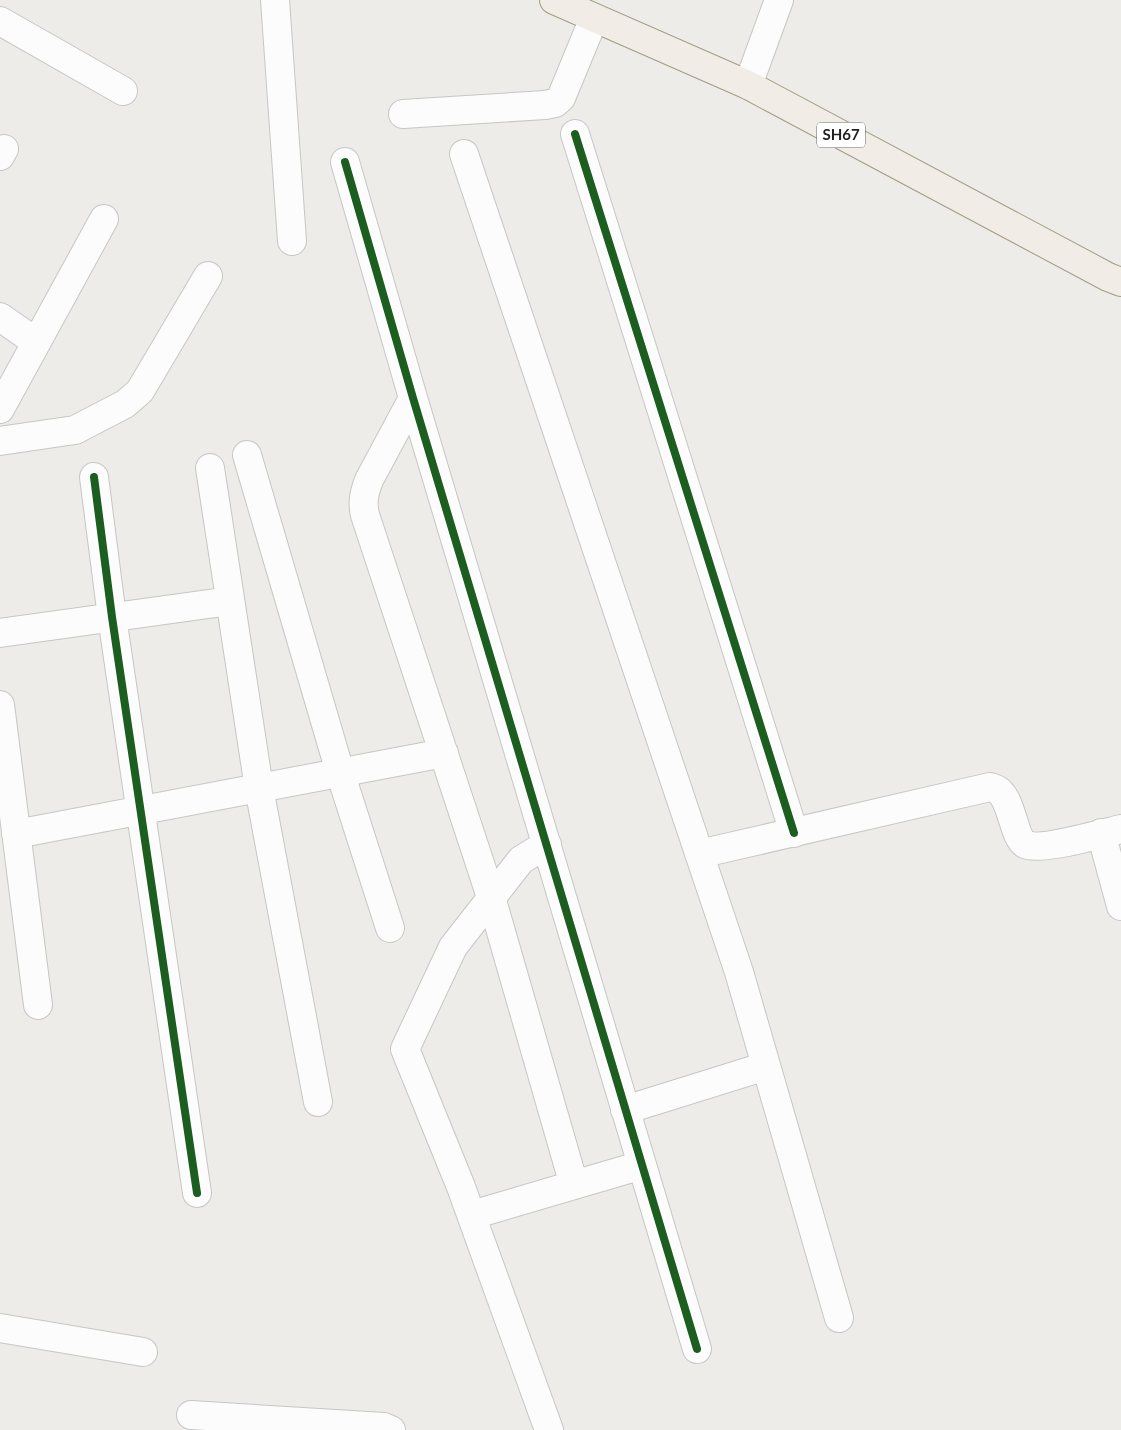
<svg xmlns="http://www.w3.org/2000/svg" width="1121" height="1430" font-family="Lato,sans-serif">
  <rect width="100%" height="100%" fill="#edece8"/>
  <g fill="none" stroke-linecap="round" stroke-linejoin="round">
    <defs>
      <path id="minor" d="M275,0L292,241
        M0,21L123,91
        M748,85L779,0
        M403,114L545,105L555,103L561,98L594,18
        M575,134L794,833
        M464,154L739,972L839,1318
        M0,156L4,149
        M345,162L413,398L697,1349
        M0,317L36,342
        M413,398L369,480C364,493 362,502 365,515L491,897L574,1185
        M0,409L104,219
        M0,441L75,430L125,404L140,391L208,276
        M247,455L340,772L390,928
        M210,468L259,788L318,1102
        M94,477L112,617L197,1193
        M0,633L230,601
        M0,705L38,1005
        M1101,833L1121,906
        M16,834L444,753
        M547,844L521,860L453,947L405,1049L461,1187L549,1430
        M699,854L990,787C993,788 998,789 1000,792C1012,803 1014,837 1025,844C1039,852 1104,833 1121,829
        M625,1110L766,1066
        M472,1215L642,1165
        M0,1328L143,1352
        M191,1415L384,1427L391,1430"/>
      <path id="major" d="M554,0L748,85L1108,277L1121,282"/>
    </defs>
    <use href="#minor" stroke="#c6c6c4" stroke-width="30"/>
    <use href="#major" stroke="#a49b84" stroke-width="30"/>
    <use href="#minor" stroke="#fcfcfc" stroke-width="28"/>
    <use href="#major" stroke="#f1ece5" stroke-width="28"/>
    <defs>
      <path id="cycleway" d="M575,134L794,833
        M345,162L413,398L697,1349
        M94,477L112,617L197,1193"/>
    </defs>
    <use href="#cycleway" stroke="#fff" stroke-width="11"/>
    <use href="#cycleway" stroke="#1b5e20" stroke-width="8"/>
  </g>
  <g text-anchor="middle" stroke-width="4.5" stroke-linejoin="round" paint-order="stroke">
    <rect fill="#fff" stroke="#626262" stroke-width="1" x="817" y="122.5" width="48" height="25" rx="4"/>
    <g font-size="15" font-weight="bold" fill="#1f1f1f">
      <text x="841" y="140">SH67</text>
    </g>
  </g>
</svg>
